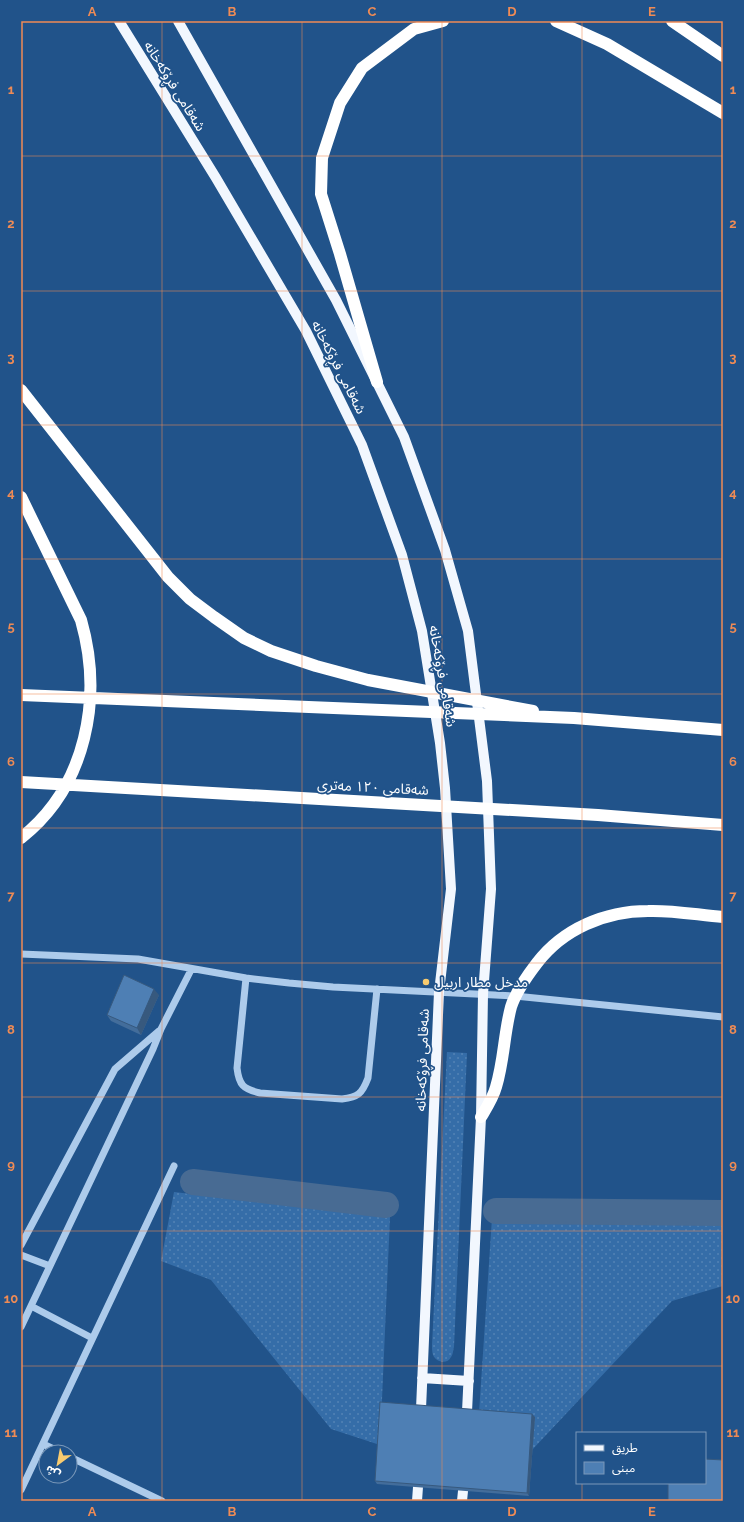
<svg xmlns="http://www.w3.org/2000/svg" width="744" height="1522" font-family="Raleway,'Noto Sans Arabic',sans-serif">
  <defs>
    <pattern id="grass-dots" width="8" height="8" patternUnits="userSpaceOnUse"><rect width="8" height="8" fill="#356da8"/><path d="M2 2h.1M6 6h.1" fill="none" stroke="#5383b5" stroke-width="1.8" stroke-linecap="round"/></pattern>
  </defs>
  <rect width="100%" height="100%" fill="#21538a"/>
  <path fill="url(#grass-dots)" d="M447,1052L467,1053L454,1347C453,1350 453,1355 451,1357C447,1365 436,1362 433,1355C432,1352 432,1348 432,1345Z
    M174,1192L390,1217L380,1445L331,1429L211,1280L161,1261Z
    M492,1218L723,1219V1286L672,1301L532,1450L534,1417L479,1413Z"/>
  <g fill="none" stroke-linecap="round" stroke-linejoin="round">
    <path stroke="#486b93" stroke-width="26" d="M193,1182L386,1205
      M496,1211L723,1213"/>
    <path stroke="#adcbeb" stroke-width="7" d="M21,954L138,959L246,978L289,983L333,987L515,996L723,1017
      M246,978L237,1068C239,1085 243,1089 260,1093L342,1099C358,1097 362,1094 368,1078L377,989
      M21,1245L115,1069L159,1031
      M21,1255L50,1266
      M31,1306L92,1338
      M21,1327L153,1049L161,1029L191,970
      M43,1444L60,1452
      M70,1457L162,1501
      M21,1490L174,1166"/>
    <path stroke="#f2f7fe" stroke-width="10" d="M119,21L216,178L306,331L362,445L402,555L422,631L440,743L445,788L451,889L439,992L421,1409
      M178,21L336,300L404,437L445,550L468,631L487,781L491,889L483,994L481,1117L467,1412
      M422,1378L469,1381
      M417,1501L418,1487
      M462,1501L463,1491"/>
    <path stroke="#fff" stroke-width="12" d="M556,21L607,44L723,113
      M672,21L723,56
      M377,382L340,254L321,194L322,158L340,103L362,68L414,29L443,21
      M21,390L168,577L190,599L214,617L244,638L271,651L316,666L368,680L533,711
      M21,497L81,620C103,697 87,786 21,838
      M21,695L574,718L723,730
      M21,782L598,815L723,825
      M481,1117C487,1107 493,1098 496,1087C504,1061 504,1033 511,1007C516,991 527,976 537,963C563,929 605,911 648,911C672,910 698,915 723,917"/>
  </g>
  <path fill="#436d9b" d="M159,995L141,1035L111,1021L107,1015Z
    M535,1417L529,1496L377,1484L375,1481Z"/>
  <path fill="#37597e" d="M154,989L159,995L141,1035L137,1028Z
    M532,1414L535,1417L529,1496L527,1493Z"/>
  <path fill="#4e7fb4" stroke="#37597e" d="M124,975L154,989L137,1028L107,1015Z
    M380,1402L532,1414L527,1493L375,1481Z
    M705,1459L723,1460V1501H668V1483H705Z"/>
  <path fill="none" stroke="#ef8b55" stroke-width="1" stroke-opacity="0.55" d="M162,21V1501M302,21V1501M442,21V1501M582,21V1433M21,156H723M21,291H723M21,425H723M21,559H723M21,694H723M21,828H723M21,963H723M21,1097H723M21,1231H723M21,1366H723M582,1483V1501"/>
  <circle fill="#f8cb6f" stroke="#21538a" stroke-width="1.5" cx="426" cy="982" r="4"/>
  <g text-anchor="middle" stroke-width="3.5" stroke-linejoin="round" paint-order="stroke">
    <g font-size="14" fill="#fff" stroke="#21538a">
      <text transform="translate(175 86) rotate(58)" y="5">شەقامی فڕۆکەخانە</text>
      <text transform="translate(339 367) rotate(63)" y="5">شەقامی فڕۆکەخانە</text>
      <text transform="translate(443 676) rotate(80)" y="5">شەقامی فڕۆکەخانە</text>
      <text transform="translate(373 787) rotate(3)" y="5">شەقامی ١٢٠ مەتری</text>
      <text transform="translate(422 1060) rotate(-88)" y="5">شەقامی فڕۆکەخانە</text>
    </g>
    <g font-size="14" fill="#fff" stroke="#21538a" text-anchor="start">
      <text x="434" y="987">مدخل مطار اربيل</text>
    </g>
  </g>
  <rect width="744" height="1522" fill="none" stroke="#21538a" stroke-width="44"/>
  <rect x="576" y="1432" width="130" height="52" fill="#21538a" stroke="#7a98b9"/>
  <rect x="584" y="1445" width="20" height="6" fill="#f2f7fe" stroke="#7a98b9"/>
  <text x="612" y="1452" font-size="12" fill="#ffffff">طريق</text>
  <rect x="584" y="1462" width="20" height="12" fill="#4e7fb4" stroke="#7a98b9"/>
  <text x="612" y="1472" font-size="12" fill="#ffffff">مبنى</text>
  <g transform="translate(58 1464) rotate(212)"><circle r="19" fill="#21538a" stroke="#7a98b9"/>
  <path d="M0-3L7 15L0 10L-7 15Z" fill="#f8cb6f"/>
  <text y="-6" font-size="11" font-weight="bold" text-anchor="middle" fill="#ffffff">ش</text>
  </g>
  <rect x="22" y="22" width="700" height="1478" fill="none" stroke="#ef8b55" stroke-width="1.5"/>
  <g font-size="13" text-anchor="middle" font-weight="bold" fill="#ef8b55">
    <text x="92" y="16">A</text>
    <text x="232" y="16">B</text>
    <text x="372" y="16">C</text>
    <text x="512" y="16">D</text>
    <text x="652" y="16">E</text>
    <text x="11" y="94">1</text>
    <text x="733" y="94">1</text>
    <text x="11" y="228">2</text>
    <text x="733" y="228">2</text>
    <text x="11" y="362">3</text>
    <text x="733" y="362">3</text>
    <text x="11" y="497">4</text>
    <text x="733" y="497">4</text>
    <text x="11" y="631">5</text>
    <text x="733" y="631">5</text>
    <text x="11" y="766">6</text>
    <text x="733" y="766">6</text>
    <text x="11" y="900">7</text>
    <text x="733" y="900">7</text>
    <text x="11" y="1034">8</text>
    <text x="733" y="1034">8</text>
    <text x="11" y="1169">9</text>
    <text x="733" y="1169">9</text>
    <text x="11" y="1303">10</text>
    <text x="733" y="1303">10</text>
    <text x="11" y="1437">11</text>
    <text x="733" y="1437">11</text>
    <text x="92" y="1516">A</text>
    <text x="232" y="1516">B</text>
    <text x="372" y="1516">C</text>
    <text x="512" y="1516">D</text>
    <text x="652" y="1516">E</text>
  </g>
</svg>
